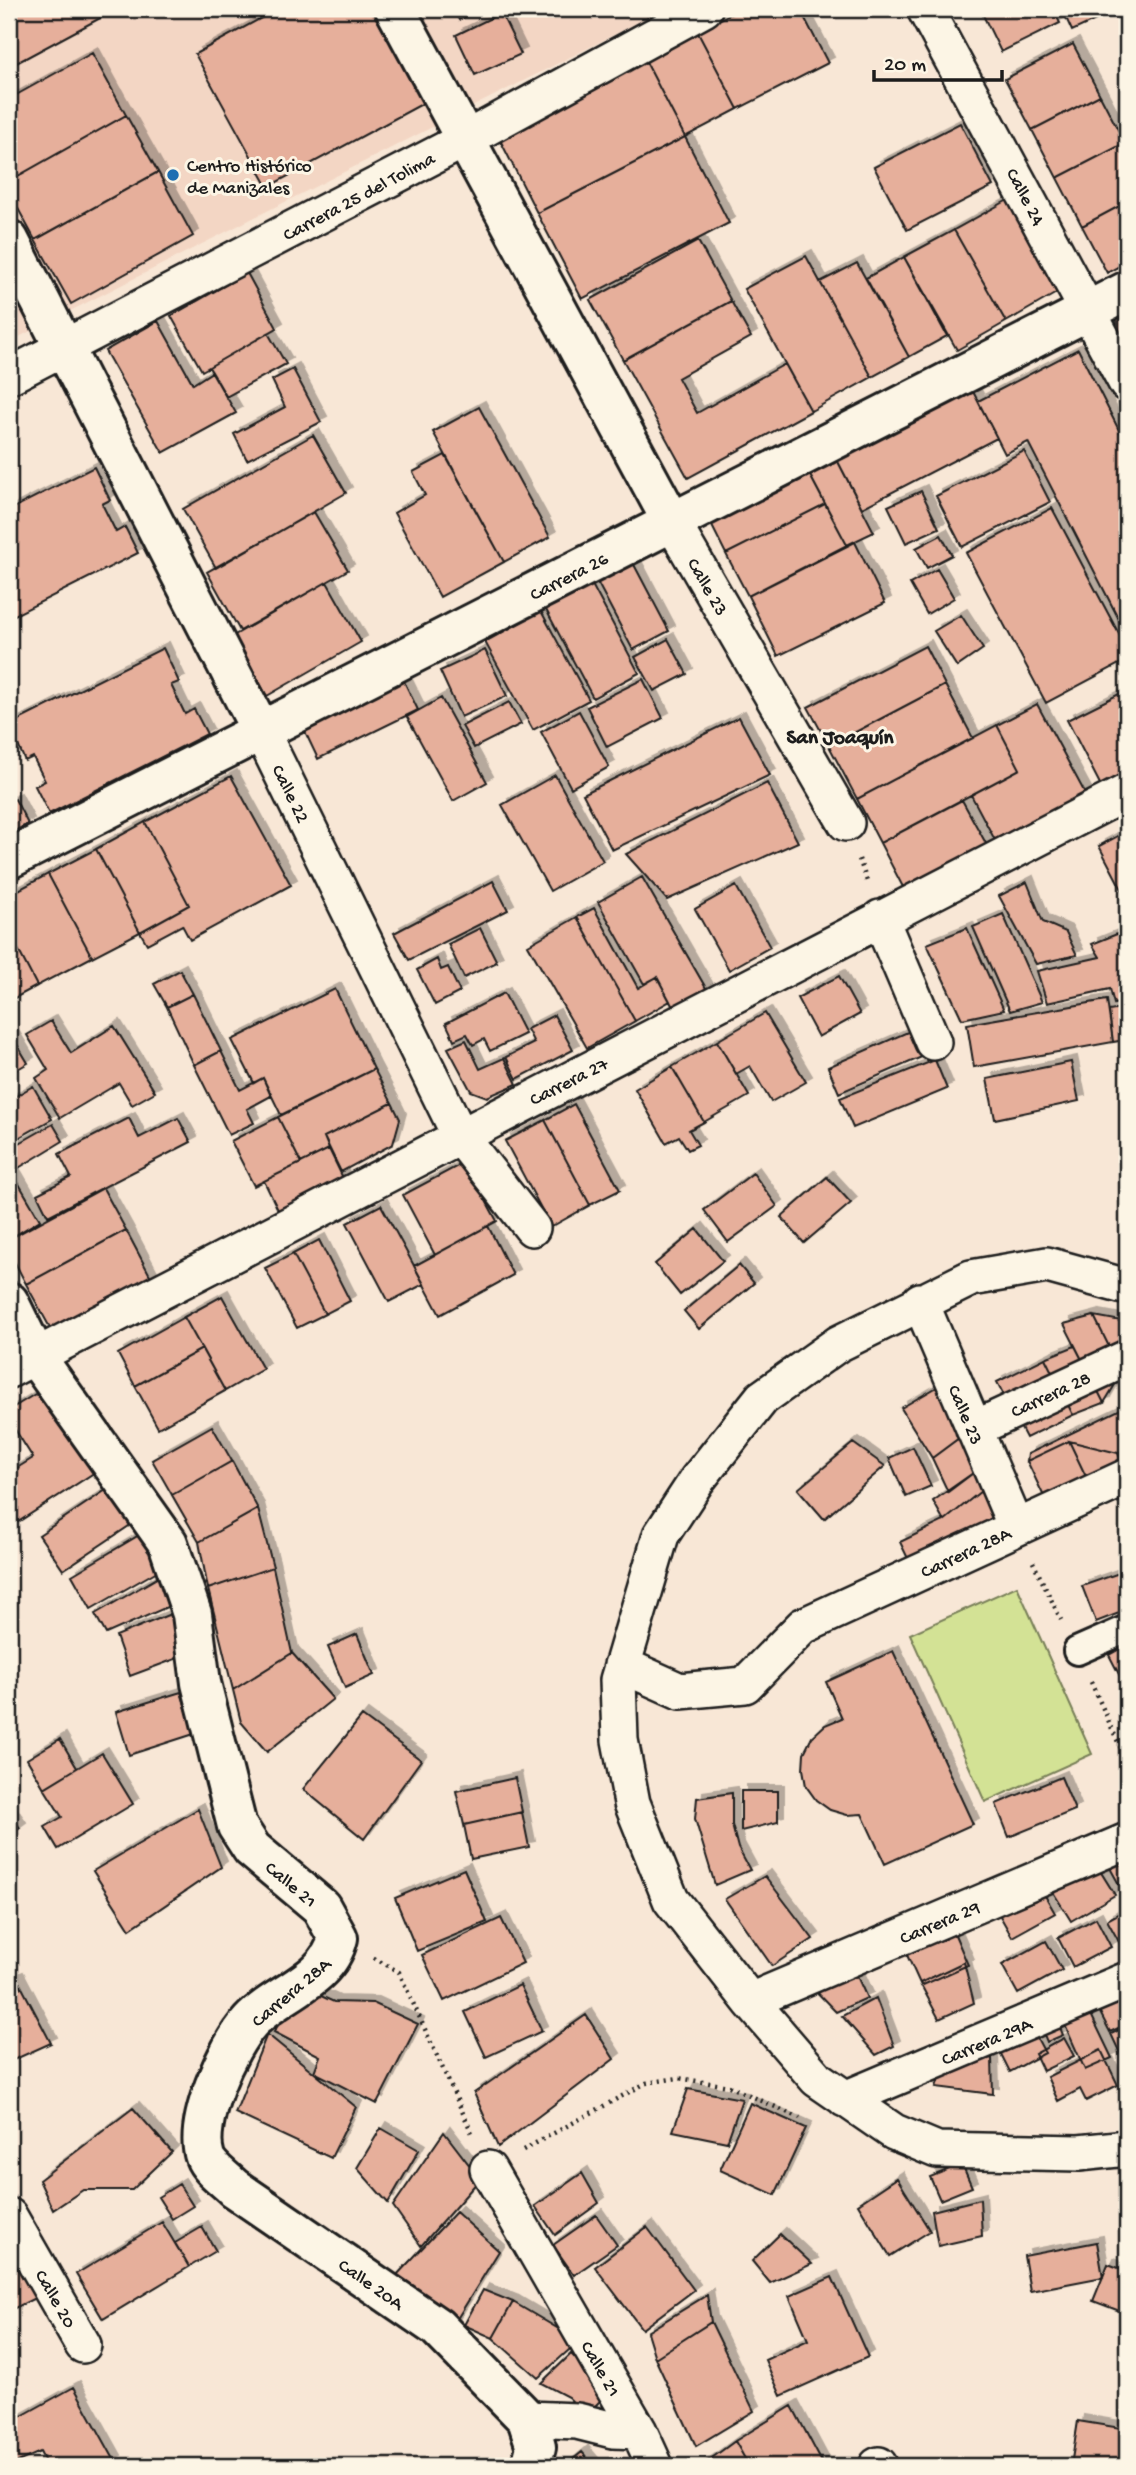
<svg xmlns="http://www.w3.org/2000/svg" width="1136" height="2475" font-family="'Gochi Hand',sans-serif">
  <defs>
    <filter id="shadow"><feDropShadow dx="6" dy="-6" stdDeviation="0" flood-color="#0004"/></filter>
  </defs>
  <rect width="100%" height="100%" fill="#f8e7d6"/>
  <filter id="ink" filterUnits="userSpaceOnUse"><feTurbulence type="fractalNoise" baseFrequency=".0143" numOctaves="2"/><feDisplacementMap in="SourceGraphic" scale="14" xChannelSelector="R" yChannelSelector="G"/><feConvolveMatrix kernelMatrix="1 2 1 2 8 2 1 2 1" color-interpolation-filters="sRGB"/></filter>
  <g filter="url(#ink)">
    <path fill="#f3d6c4" d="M9,9H665L9,342Z"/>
    <path fill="#d3e295" stroke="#787f58" stroke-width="2" d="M1017,1586L1092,1754L985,1802L910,1634Z"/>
    <path fill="#e6af9b" stroke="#1c1c1c" stroke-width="2" filter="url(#shadow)" d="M9,9H117L9,67Z
      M278,9H384L433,98L268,187L195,54Z
      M453,9H480L459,20Z
      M740,9H800L828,63L738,109L697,31Z
      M980,9H1053L1060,23L1001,52Z
      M1062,9H1111L1113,12L1072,31Z
      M501,13L521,54L475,75L456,35Z
      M697,31L738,109L685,137L644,58Z
      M1073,44L1100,95L1032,130L1005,79Z
      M92,53L126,115L9,181V99Z
      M644,58L685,137L537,213L497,134Z
      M1100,95L1125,143L1057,178L1032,130Z
      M126,115L158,172L35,240L9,192V181Z
      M960,123L993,186L907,230L874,167Z
      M685,137L729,223L582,299L537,213Z
      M1125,143L1127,202L1082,226L1057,178Z
      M158,172L193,236L71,304L35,240Z
      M1008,200L1060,291L1006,322L954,230Z
      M1127,202V262L1107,273L1082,226Z
      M954,230L1006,322L957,350L904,257Z
      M698,241L731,301L623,360L590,300Z
      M806,256L872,377L811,411L744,289Z
      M904,257L947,336L909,357L866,278Z
      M857,263L909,357L872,377L820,282Z
      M247,273L277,328L202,371L171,316Z
      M731,301L751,337L678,378L697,413L785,364L811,411L688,478L623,360Z
      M1127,308V352L1118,334L1117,319Z
      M158,321L193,384L212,372L236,413L163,453L105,351Z
      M268,333L286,364L226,397L209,367Z
      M1078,349L1127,446V635L1028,442L1005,454L978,401Z
      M293,369L321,422L247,460L234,434L285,407L272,380Z
      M967,380L997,438L862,508L832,450Z
      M479,407L550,537L504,562L433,432Z
      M313,435L346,493L216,568L183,509Z
      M832,450L874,532L847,545L804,464Z
      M1024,451L1050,502L962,547L936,496Z
      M445,455L504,562L440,597L394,513L425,495L413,472Z
      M804,464L825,504L726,554L706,514Z
      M94,467L110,500L102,504L116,532L125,527L138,553L9,618V510Z
      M921,491L939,528L906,543L888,506Z
      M825,504L847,545L748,596L726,554Z
      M1052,508L1127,649V660L1046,703L966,553Z
      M314,512L348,570L240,631L207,572Z
      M941,535L952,555L927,568L916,548Z
      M855,542L885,603L778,656L748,596Z
      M630,557L669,631L633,650L594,576Z
      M937,569L954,598L927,614L910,584Z
      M590,581L639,673L593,698L544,606Z
      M327,582L361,642L267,696L233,636Z
      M541,611L589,700L533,730L485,642Z
      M961,615L983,649L957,667L934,631Z
      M668,639L687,674L654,691L635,657Z
      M925,646L945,685L829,746L808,707Z
      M163,648L179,682L171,685L185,714L194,709L207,734L49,814L35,786L45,781L33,757L25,761L9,725Z
      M485,650L507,696L461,717L440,671Z
      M399,671L418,710L318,759L299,719Z
      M643,679L663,718L607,747L587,707Z
      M945,685L973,738L857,799L829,746Z
      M1127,690V775L1102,788L1067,720Z
      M441,698L487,782L453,801L407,717Z
      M509,702L521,724L474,748L462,726Z
      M1037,704L1086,795L996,842L971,795L1020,769L997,725Z
      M579,711L609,767L571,788L541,732Z
      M739,717L770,775L612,850L583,794Z
      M997,725L1020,769L880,843L857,799Z
      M555,775L603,861L550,891L502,805Z
      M231,776L291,885L190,940L182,925L147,944L140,932L189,905L145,822Z
      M767,783L798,842L667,900L626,854Z
      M15,799L28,824L9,834V802Z
      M962,800L988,847L905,891L880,843Z
      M145,822L189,905L140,932L96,849Z
      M1127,831V899L1099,846Z
      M96,849L140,932L92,957L48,874Z
      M48,874L92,957L37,986L9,932V895Z
      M642,877L707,990L674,1009L657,977L644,984L598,902Z
      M493,881L508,910L409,960L394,933Z
      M1027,882L1043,922L1066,932L1077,955L1036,964L999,896Z
      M736,886L770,947L729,970L695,909Z
      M594,908L638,988L657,977L670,1001L635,1021L577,917Z
      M1003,914L1042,1002L1010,1011L973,927Z
      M577,917L635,1021L587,1048L528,945Z
      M480,928L497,962L464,978L448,944Z
      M967,928L1004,1010L962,1019L927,944Z
      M1127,930V1001L1114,1004L1110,989L1047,1003L1037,971L1100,957L1092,944Z
      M9,932L37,986L9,1001Z
      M437,959L441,970L448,967L460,992L435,1005L417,970Z
      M180,970L193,994L167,1007L154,984Z
      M839,976L860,1014L818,1037L797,998Z
      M335,989L374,1069L281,1115L263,1078L254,1083L232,1040Z
      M504,993L525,1034L490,1051L484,1039L473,1045L467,1034L454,1040L446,1023Z
      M193,994L221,1051L194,1065L167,1007Z
      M1107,1000L1113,1042L974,1067L967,1024Z
      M1127,1008V1056L1125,1040L1113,1042L1109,1011Z
      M765,1013L806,1082L771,1102L750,1066L736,1074L717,1041Z
      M554,1015L573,1050L517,1079L506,1057L534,1043L527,1029Z
      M51,1021L71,1053L114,1026L155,1092L132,1105L119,1083L60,1118L36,1078L48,1070L27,1035Z
      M919,1027L931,1053L839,1093L828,1067Z
      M12,1036L28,1063L9,1074V1038Z
      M466,1040L480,1069L504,1058L517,1084L487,1097L471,1091L448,1048Z
      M717,1041L749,1096L704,1122L672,1067Z
      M221,1051L240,1090L263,1078L271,1096L247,1109L254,1123L229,1135L194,1065Z
      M935,1060L947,1089L853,1128L840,1098Z
      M1071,1062L1079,1101L995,1119L987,1079Z
      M672,1067L704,1122L689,1130L698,1145L688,1150L679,1136L666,1143L635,1089Z
      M374,1069L392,1103L324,1137L329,1149L301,1163L278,1117Z
      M33,1086L52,1119L9,1143V1100Z
      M392,1103L400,1119L393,1144L341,1172L324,1137Z
      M574,1104L620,1190L590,1205L545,1120Z
      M278,1117L301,1163L254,1186L231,1141Z
      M129,1118L139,1138L178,1118L191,1142L48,1216L37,1194L71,1177L59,1154Z
      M545,1120L590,1205L551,1227L505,1141Z
      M53,1124L63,1141L12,1172L40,1220L9,1239V1149Z
      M329,1149L344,1180L279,1212L264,1181Z
      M465,1162L497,1221L435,1255L403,1195Z
      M753,1173L777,1206L728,1242L704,1210Z
      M827,1177L851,1203L804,1243L781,1217Z
      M103,1188L126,1230L26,1284L9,1251V1239Z
      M381,1205L424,1284L389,1302L347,1223Z
      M488,1226L513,1275L440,1315L414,1266Z
      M697,1229L723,1261L680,1295L655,1264Z
      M126,1230L153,1281L54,1335L26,1284Z
      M319,1240L350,1301L325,1314L293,1254Z
      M293,1254L325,1314L297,1328L265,1268Z
      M739,1265L754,1283L699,1329L684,1311Z
      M222,1296L263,1369L225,1391L184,1317Z
      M1094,1316L1127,1322V1373H1122Z
      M1094,1316L1122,1373L1104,1403L1064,1324Z
      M184,1317L202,1349L135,1386L118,1354Z
      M1075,1346L1104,1403L1073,1415L1045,1358Z
      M202,1349L225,1391L158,1428L135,1386Z
      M1045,1358L1073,1415L1026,1438L997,1382Z
      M951,1379L967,1432L932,1458L901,1408Z
      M45,1388L106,1465L18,1522L9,1508V1473L33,1458L9,1420V1410Z
      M1127,1406V1449L1118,1453L1069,1441L1027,1461L1028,1454Z
      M212,1426L232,1461L172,1495L152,1460Z
      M967,1432L980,1468L948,1492L932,1458Z
      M1069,1441L1118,1453L1127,1473L1101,1508Z
      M1069,1441L1101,1508L1059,1528L1027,1461Z
      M853,1443L885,1466L824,1519L798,1489Z
      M913,1447L931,1486L906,1497L889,1458Z
      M1127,1449V1473L1118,1453Z
      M232,1461L258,1509L199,1542L172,1495Z
      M980,1468L986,1487L944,1521L933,1501Z
      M115,1484L138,1520L63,1570L39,1535Z
      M986,1487L994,1516L914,1571L900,1542L944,1521Z
      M258,1509L273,1567L208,1589L199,1542Z
      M146,1531L166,1566L91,1609L72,1575Z
      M273,1567L292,1653L233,1690L208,1589Z
      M169,1571L174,1604L106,1634L95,1614Z
      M1122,1572L1127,1587V1610L1096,1622L1082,1586Z
      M173,1613L178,1658L130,1676L116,1636Z
      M357,1634L374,1675L345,1688L328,1647Z
      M1127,1645V1680L1123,1682L1109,1655Z
      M893,1651L973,1824L885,1864L862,1814L847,1815L830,1810L816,1800L806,1786L803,1769L804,1753L812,1737L825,1725L842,1718L826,1682Z
      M292,1653L333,1699L267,1752L241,1722L233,1690Z
      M181,1692L194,1734L129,1755L116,1712Z
      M362,1716L421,1760L364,1839L303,1789Z
      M60,1739L77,1768L44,1788L27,1759Z
      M102,1753L133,1804L58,1849L45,1827L62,1817L44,1788Z
      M1061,1777L1075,1810L1009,1837L996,1804Z
      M515,1778L522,1812L464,1825L456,1791Z
      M741,1791H778V1822L741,1831Z
      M732,1793V1825L738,1848L750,1870L715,1885L695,1819L697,1798Z
      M198,1809L221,1867L130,1929L93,1871Z
      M9,1812L20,1828L9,1836Z
      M522,1812L529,1847L471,1859L464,1825Z
      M1092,1858L1115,1895L1071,1921L1048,1884Z
      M1127,1859V1897H1126L1110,1868Z
      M464,1869L487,1922L417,1951L395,1898Z
      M765,1876L813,1939L772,1966L725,1899Z
      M1039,1885L1055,1913L1012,1937L996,1909Z
      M1127,1909V1946L1123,1949L1107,1920Z
      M501,1918L523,1963L444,2001L422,1955Z
      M1096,1918L1111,1947L1073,1967L1058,1938Z
      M950,1923L968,1965L921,1986L902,1944Z
      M1046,1941L1062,1970L1018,1994L1002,1965Z
      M964,1962L974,2003L939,2019L920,1983Z
      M852,1965L867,1998L836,2012L809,1984Z
      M17,1978L51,2043L9,2062V1981Z
      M1127,1983V2024L1110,2032L1093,1999Z
      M520,1985L542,2031L486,2057L465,2012Z
      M301,1987L334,2002L373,2003L418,2024L377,2104L314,2072L320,2056L274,2032Z
      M876,1998L894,2046L876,2055L842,2016Z
      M1085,2002L1112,2058L1085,2070L1060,2014Z
      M586,2015L614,2059L498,2147L474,2093Z
      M1055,2015L1063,2035L1047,2042L1039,2022Z
      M1029,2023L1045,2053L1010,2072L1000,2052Z
      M1127,2026V2068L1111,2034Z
      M267,2034L356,2107L331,2158L235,2113Z
      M1064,2038L1074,2056L1043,2071L1035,2054Z
      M1101,2050L1118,2085L1086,2101L1080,2089L1058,2101L1047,2077Z
      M992,2058L993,2094L936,2087L944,2065Z
      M688,2089L742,2099L727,2142L673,2131Z
      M750,2103L806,2128L775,2195L720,2170Z
      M133,2108L172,2152L132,2190H83L53,2210L39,2180Z
      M381,2128L419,2150L388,2203L357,2168Z
      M444,2132L480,2179L421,2246L393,2206Z
      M962,2164L972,2187L940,2200L930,2177Z
      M582,2173L599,2203L555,2235L535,2206Z
      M897,2178L930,2231L890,2256L858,2204Z
      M179,2184L193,2206L172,2219L158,2197Z
      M980,2199L982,2236L938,2246L932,2211Z
      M456,2212L499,2251L452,2327L395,2277Z
      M596,2215L617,2245L574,2275L553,2245Z
      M162,2222L189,2267L103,2319L76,2274Z
      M202,2227L216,2251L189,2267L175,2243Z
      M647,2227L694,2290L642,2329L595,2267Z
      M780,2234L812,2264L770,2283L752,2261Z
      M1097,2242L1103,2277L1030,2291L1024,2256Z
      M23,2255L43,2294L9,2311V2262Z
      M1108,2264L1127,2271L1125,2313L1093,2301Z
      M832,2277L868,2357L781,2396L765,2360L808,2340L789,2296Z
      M483,2290L513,2302L493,2338L464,2325Z
      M707,2295L711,2322L655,2358L647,2332Z
      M513,2302L579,2341L538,2378L493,2338Z
      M711,2322L754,2411L696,2446L655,2358Z
      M571,2354L609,2392L586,2415L568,2397L541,2383Z
      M74,2387L115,2461L104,2466H47L40,2452L9,2466V2423Z
      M792,2406L824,2466H749L735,2441Z
      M1078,2421L1127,2429L1124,2466H1071Z
      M735,2441L749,2466H701Z
      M582,2452L594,2466H565Z"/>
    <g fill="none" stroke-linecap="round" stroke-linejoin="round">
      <defs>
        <path id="pedestrian" d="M1077,1651L1127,1629"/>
        <path id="minor" d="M925,9L1127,384
          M9,376L464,140L704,9
          M672,522L846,823
          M261,731L460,1136L532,1228
          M880,918L933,1042
          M1127,1287L1047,1265L971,1278L838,1344L762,1398L697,1480L661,1535L618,1680L620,1740L632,1803L671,1900L750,2001L817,2079L894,2132L937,2150L1079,2153L1127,2148
          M920,1301L1016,1527
          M9,1370L1127,792
          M974,1429L1127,1358
          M622,1665L680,1691L745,1685L803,1626L1127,1477
          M750,2001L1127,1841
          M845,2099L1127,1980
          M488,2169L639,2431L655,2466
          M9,2216L83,2345
          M527,2419L577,2421L613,2430L639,2431
          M877,2466L879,2465"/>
        <path id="tertiary" d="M395,9L672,522
          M9,240L261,731
          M9,859L1127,291
          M9,1302L36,1357L168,1543L192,1614L201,1683L237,1826L252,1849L321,1907L338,1938C328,1981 278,1992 250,2022C227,2047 193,2123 205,2157C209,2168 225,2179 234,2188L437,2327L527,2419L536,2447L531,2466"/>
      </defs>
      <use href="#pedestrian" stroke="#1c1c1c" stroke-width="32"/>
      <use href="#minor" stroke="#1c1c1c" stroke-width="40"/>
      <use href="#tertiary" stroke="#1c1c1c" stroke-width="44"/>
      <path stroke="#1c1c1c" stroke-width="4.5" stroke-dasharray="2 5" stroke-linecap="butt" d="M859,859L868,884
        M1033,1562L1061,1620
        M1091,1682L1127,1762
        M374,1958L399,1972L472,2133
        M523,2150L646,2083L678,2078L729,2086L800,2118"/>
      <use href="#pedestrian" stroke="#fcf5e5" stroke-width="26"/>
      <use href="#minor" stroke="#fcf5e5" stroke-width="35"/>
      <use href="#tertiary" stroke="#fcf5e5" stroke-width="38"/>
    </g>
  </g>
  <circle fill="#1f6fb2" stroke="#fcf5e5" stroke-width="2.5" cx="173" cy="175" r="7"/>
  <g text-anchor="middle" stroke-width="6" stroke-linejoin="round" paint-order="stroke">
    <g font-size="19" fill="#1c1c1c" stroke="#fcf5e5" text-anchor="start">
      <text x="187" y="171">Centro Histórico<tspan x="187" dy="22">de Manizales</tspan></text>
    </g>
    <g font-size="19" fill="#1c1c1c" stroke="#fcf5e5">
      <text transform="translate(358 195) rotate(-28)" y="7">Carrera 25 del Tolima</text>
      <text transform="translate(1027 196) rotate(62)" y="7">Calle 24</text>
      <text transform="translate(568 575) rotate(-27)" y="7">Carrera 26</text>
      <text transform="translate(709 586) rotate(60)" y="7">Calle 23</text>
      <text transform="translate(292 793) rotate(64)" y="7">Calle 22</text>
      <text transform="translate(568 1080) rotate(-27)" y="7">Carrera 27</text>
      <text transform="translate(1050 1393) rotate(-25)" y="7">Carrera 28</text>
      <text transform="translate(967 1414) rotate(67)" y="7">Calle 23</text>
      <text transform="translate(965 1551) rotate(-25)" y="7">Carrera 28A</text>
      <text transform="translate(292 1883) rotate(40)" y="7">Calle 21</text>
      <text transform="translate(939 1921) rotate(-23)" y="7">Carrera 29</text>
      <text transform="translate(290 1991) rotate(-40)" y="7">Carrera 28A</text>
      <text transform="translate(986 2040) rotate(-23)" y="7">Carrera 29A</text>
      <text transform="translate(372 2283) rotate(35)" y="7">Calle 20A</text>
      <text transform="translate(57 2298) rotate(60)" y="7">Calle 20</text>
      <text transform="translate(602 2368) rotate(60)" y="7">Calle 21</text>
    </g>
    <g font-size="21" font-weight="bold" fill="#1c1c1c" stroke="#fcf5e5">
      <text x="840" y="743">San Joaquín</text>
    </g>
  </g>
  <rect width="1136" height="2475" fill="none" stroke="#fcf5e5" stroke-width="35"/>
  <rect x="18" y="18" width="1101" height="2440" fill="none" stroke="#1c1c1c" stroke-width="2.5" filter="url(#ink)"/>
  <path d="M874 70v10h128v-10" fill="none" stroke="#1c1c1c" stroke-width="3.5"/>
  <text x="884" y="70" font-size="21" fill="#1c1c1c" stroke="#fcf5e5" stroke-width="5" paint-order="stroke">20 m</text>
</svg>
